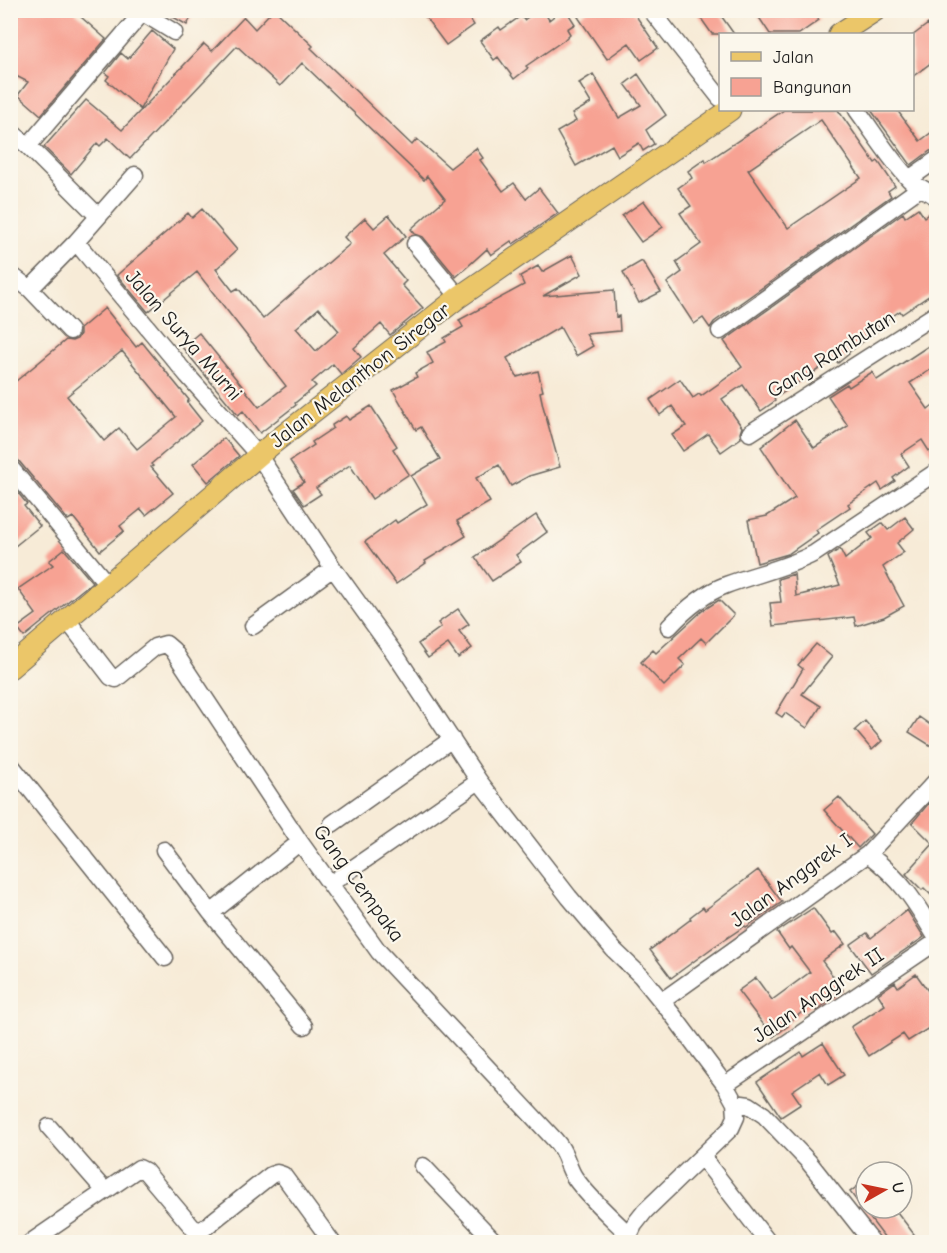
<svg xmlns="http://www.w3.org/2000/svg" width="947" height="1253" font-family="'Comic Neue',sans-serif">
  <rect width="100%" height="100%" fill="#fbf7ec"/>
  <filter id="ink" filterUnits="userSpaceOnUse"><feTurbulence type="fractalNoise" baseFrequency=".0167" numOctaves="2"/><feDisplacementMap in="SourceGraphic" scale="12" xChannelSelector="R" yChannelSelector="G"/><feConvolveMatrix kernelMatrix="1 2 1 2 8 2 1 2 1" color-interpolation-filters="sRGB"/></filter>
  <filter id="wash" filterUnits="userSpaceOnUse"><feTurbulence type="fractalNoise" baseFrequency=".008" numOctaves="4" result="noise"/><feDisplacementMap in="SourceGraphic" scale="24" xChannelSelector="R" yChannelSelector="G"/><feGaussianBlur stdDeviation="1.35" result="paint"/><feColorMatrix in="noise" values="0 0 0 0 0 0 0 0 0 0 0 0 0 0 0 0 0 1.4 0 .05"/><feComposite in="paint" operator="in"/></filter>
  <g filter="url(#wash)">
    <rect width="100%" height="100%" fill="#f7ebd7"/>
    <g id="blocks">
      <path fill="#f7a293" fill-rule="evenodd" d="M20,10H73L106,39L41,115L18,95L28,82L10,73V28Z
        M161,10H195L187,25Z
        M273,10H275L313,46L311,48L412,145L417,139L450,168L476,148L483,158L480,160L503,191L514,183L526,199L539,188L558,213L513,244L511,241L491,255L487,249L456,277L423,237L415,234L411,229L445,199L427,176L424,180L302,63L280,86L237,46L130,159L108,138L100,146L97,143L71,174L44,147L86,100L122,130L204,44L212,51L244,17L255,29Z
        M420,10H464L474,25L446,45Z
        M538,10H543L549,20L562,10H566L575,24L567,29L570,34L564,40L526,66L528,68L514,79L498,57L494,60L480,41L499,27L501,30L521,16L524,20Z
        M588,10H632L658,48L641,60L629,43L607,59L578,17Z
        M695,10H717L734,34H712Z
        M754,10H812L819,20L799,34H770Z
        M928,24L936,36V59L912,77V36Z
        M152,31L173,49L140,109L106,80L109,76L105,73L121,53L128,59Z
        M593,74L619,118L641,105L625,84L638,74L666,115L646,130L654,144L643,151L639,143L618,156L612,145L576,166L557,132L576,121L572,114L591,103L579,83Z
        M784,110H838L875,163L878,161L895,186L888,191L891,196L714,322L710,328L703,318L694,324L667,283L682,272L676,262L701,244L680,213L691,206L678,188L692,178L688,171L705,159L706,162ZM821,120L861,178L788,228L748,170Z
        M871,110H897L920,141L936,129V150L930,151L911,165Z
        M644,201L663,227L641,242L622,216Z
        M918,208L924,217L936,209V291L902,314L900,311L878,326L880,329L848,353L849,354L838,363L835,359L808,376L774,399L775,401L761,411L743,385L722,399L742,427L740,433L741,438L721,452L708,434L683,451L672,435L686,426L672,406L660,415L650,400L680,379L693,398L699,394L701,396L742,367L724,341L903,213L905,217Z
        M202,209L237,250L216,269L233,291L238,288L263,319L350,244L344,237L365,218L374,228L389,215L406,236L384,255L406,281L402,285L423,308L390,335L381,324L354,348L361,357L341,374L333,364L312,382L316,386L295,403L296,405L260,433L243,411L238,415L182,347L199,333L259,407L286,386L197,272L148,312L117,275L188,213L192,218ZM319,308L339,331L316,351L296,328Z
        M572,255L582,274L543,296L614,290L616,317L619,316L620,331L586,334L593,346L576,356L560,327L507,358L517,377L538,371L543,391L540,392L543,406L560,467L529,476L511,486L499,465L476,478L490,502L457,521L466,536L425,561L426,563L396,584L365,542L395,520L397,523L427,504L411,476L440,459L421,427L416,430L393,390L417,377L415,373L433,363L427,352L446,342L444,338L463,327L459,320L524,285L520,276L538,266L542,272Z
        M642,261L661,292L639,303L623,272Z
        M105,308L136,347L142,342L189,400L187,402L202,421L151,464L153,466L151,467L173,493L146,515L141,509L120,526L124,531L100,551L73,517L68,520L18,460L10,457V386L66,340L72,341L77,339L80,334V329ZM122,351L176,417L137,449L119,428L104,441L67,396Z
        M936,341V366L910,383L928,409L936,403V462L922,440L901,454L909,466L893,478L895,481L882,490L878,483L848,504L850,507L816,530L818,533L788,554L757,563L748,520L767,516L795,498L761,447L795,420L814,448L848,426L828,396L847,384L849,387L872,372L877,380Z
        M371,406L397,446L393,449L409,474L372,499L350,465L316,488L321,494L304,505L293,489L304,482L290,461L314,445L312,442L333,428L332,425L346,416L349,420Z
        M224,438L239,456L208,482L193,464Z
        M14,488L27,504L24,506L40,526L10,550V490Z
        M536,515L547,532L516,555L521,562L492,581L475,557Z
        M905,517L914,529L897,543L904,552L883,567L904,606L884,617L856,626L854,617L773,626L770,603L781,602L778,579L794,574L796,596L840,585L828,557L840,549L845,559L872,538L868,533L882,523L888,530Z
        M64,549L92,582L24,637L17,628L36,614L18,589L53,565L49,561Z
        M719,600L734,615L706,643L701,638L679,659L685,665L664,686L641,662L653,650L656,653L702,611Z
        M458,609L469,624L459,631L472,648L458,658L448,644L428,658L418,644L441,627L438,623Z
        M816,644L832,657L802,694L821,706L807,728L785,713L782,717L776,713L803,669L798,665Z
        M919,717L936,729V749L909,732Z
        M865,721L882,741L872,750L855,730Z
        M839,797L872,834L858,848L824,810Z
        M929,803L936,810V900L924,888L922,890L906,874L933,844L912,823Z
        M758,870L782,902L746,927L745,926L712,948L671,978L650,950L691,919L690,917L703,907L705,910Z
        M813,908L832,934L836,932L845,944L822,961L843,990L816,1011L812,1005L786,1024L788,1026L773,1037L738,991L756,978L772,1000L810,972L791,947L789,949L777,932Z
        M907,910L924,937L871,973L850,945L867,933L871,938Z
        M916,974L936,1002V1038L929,1028L908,1041L903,1034L869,1056L851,1027L885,1005L878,994L895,982L898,987Z
        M823,1043L844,1075L828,1085L820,1072L792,1091L801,1104L781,1117L757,1082L801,1052L803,1056Z
        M866,1180V1208H894L920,1242H888L850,1192Z"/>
    </g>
  </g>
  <g filter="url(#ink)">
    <use href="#blocks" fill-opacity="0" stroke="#69645d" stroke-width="1.5"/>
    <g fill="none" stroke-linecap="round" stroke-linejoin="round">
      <defs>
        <path id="minor" d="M138,10L174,32
          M651,10L720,98
          M857,110C874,133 889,158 909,179C917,187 927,190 936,197
          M10,131L28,146L98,216
          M28,146L142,13
          M909,179L936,160
          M76,242L188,376L259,456L333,568L395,654L479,781L569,897L614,950L641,976L672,1014L725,1085L735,1103L736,1117L731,1128L645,1211L634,1225L626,1242
          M415,244L459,297
          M10,274L30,289L70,331
          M30,289L76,242L135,175
          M720,331L920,188
          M750,433L936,314
          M10,467L108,585
          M67,620L111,677L116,679L155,647L166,644L173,650L300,842L379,952L555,1140C568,1154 566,1165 575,1178C590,1199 610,1216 628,1234
          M253,626L333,568
          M669,627C684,611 705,593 726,585C755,574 787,568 815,553L936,472
          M10,764L165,958
          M332,824L452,739
          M164,850L211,913L304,1026
          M868,854C902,880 915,901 936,937
          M330,884L479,781
          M211,913L300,842
          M662,1001L868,854L936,781
          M725,1085L936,942
          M735,1103L749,1105L764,1115L808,1161L872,1242
          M49,1127L105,1191
          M702,1157L768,1242
          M423,1166L495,1242
          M31,1242L139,1168L145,1171L193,1228L197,1230L203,1229L271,1175L277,1173L283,1175L332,1242"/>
        <path id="major" d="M839,34L876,10
          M10,668L271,445L459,297L730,110"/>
      </defs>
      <use href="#minor" stroke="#69645d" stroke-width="19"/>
      <use href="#major" stroke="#69645d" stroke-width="23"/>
      <use href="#minor" stroke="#fff" stroke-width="16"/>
      <use href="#major" stroke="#ebc669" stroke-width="21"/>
    </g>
  </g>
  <g text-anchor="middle" stroke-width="4.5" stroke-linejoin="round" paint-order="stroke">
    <g font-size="21" fill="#1c1c1c" stroke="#fbf7ec">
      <text transform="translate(184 335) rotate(49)" y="7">Jalan Surya Murni</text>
      <text transform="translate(831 354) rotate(-32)" y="7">Gang Rambutan</text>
      <text transform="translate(360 375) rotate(-38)" y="7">Jalan Melanthon Siregar</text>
      <text transform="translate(791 880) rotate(-36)" y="7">Jalan Anggrek I</text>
      <text transform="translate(359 883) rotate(54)" y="7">Gang Cempaka</text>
      <text transform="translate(818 995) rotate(-34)" y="7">Jalan Anggrek II</text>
    </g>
  </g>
  <rect width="947" height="1253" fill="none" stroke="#fbf7ec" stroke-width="36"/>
  <rect x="719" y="33" width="195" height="78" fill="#fbf7ec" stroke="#a29f99" stroke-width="1.5"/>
  <rect x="731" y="52" width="30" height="9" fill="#ebc669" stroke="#a29f99" stroke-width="1.5"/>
  <text x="773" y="63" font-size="18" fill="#1c1c1c">Jalan</text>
  <rect x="731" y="78" width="30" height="18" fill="#f7a293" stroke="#a29f99" stroke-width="1.5"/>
  <text x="773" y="93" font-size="18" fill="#1c1c1c">Bangunan</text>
  <g transform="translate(884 1190) rotate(81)"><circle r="28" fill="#fbf7ec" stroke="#a29f99" stroke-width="1.5"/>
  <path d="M0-4.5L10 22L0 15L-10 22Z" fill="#c8321e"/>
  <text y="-9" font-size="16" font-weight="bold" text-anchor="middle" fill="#1c1c1c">U</text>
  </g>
</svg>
